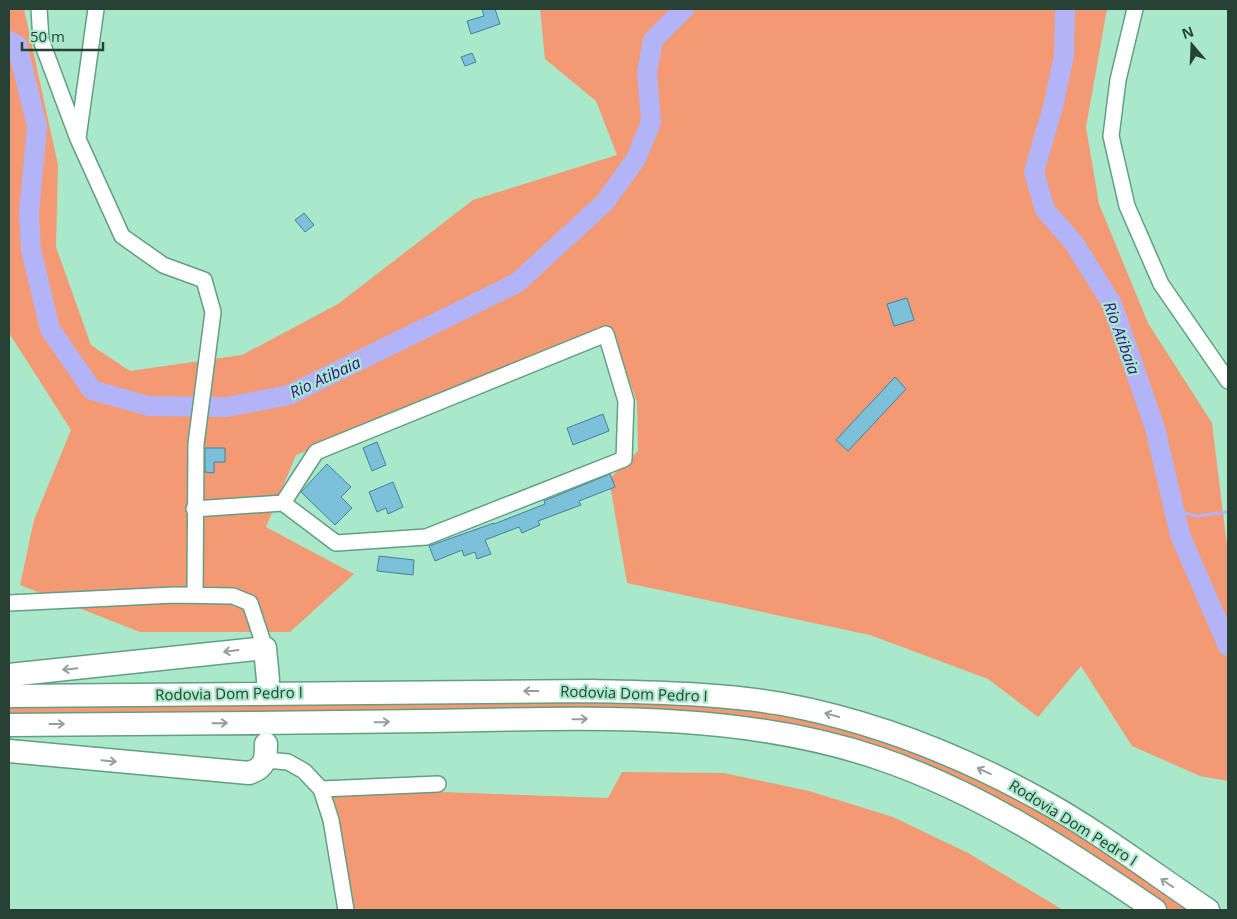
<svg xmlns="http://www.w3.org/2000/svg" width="1237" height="919" font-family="'Open Sans',sans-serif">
  <rect width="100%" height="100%" fill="#a9e9ca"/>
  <path fill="#f39973" d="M9,9H24L58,165L56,247L91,345L130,371L242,355L338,304L473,200L617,155L596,101L545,59L540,9H1107L1086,127L1099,204L1148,323L1212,423L1228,554V781L1200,776L1132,746L1081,666L1038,717L988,679L870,635L627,583L609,479L638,451L637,402L610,327L296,455L266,527L354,574L290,632H140L20,585L34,520L71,430L9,333Z
    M717,701L884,736L1027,800L1196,910H1167L1066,842L800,730L9,718V702Z
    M622,772L724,773L809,791L893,817L968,853L1063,910H350L332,788L608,798Z"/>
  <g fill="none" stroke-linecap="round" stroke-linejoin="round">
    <path stroke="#b3b4f8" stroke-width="3" d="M1174,511L1197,516L1227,512"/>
    <path stroke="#b3b4f8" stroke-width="20" d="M1065,9L1064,55L1054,103L1034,172L1045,210L1074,243L1112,304L1155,428L1180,535L1228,646
      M9,41L17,45L37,126L29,213L31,250L50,329L92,390L148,406L227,407L289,395L517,283L605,202L636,159L651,122L647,72L653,40L684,9"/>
  </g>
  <path fill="#7cc0d9" stroke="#41849c" d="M482,9H495L500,24L471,34L467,21L484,16Z
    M472,53L476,62L465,66L461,57Z
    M304,213L314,225L305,232L295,220Z
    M907,298L914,320L894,326L887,304Z
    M895,377L906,389L848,451L836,440Z
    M603,414L609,431L573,445L567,428Z
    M377,442L386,465L372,471L363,448Z
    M205,448H225V462H214V473L205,472Z
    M327,464L351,487L341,497L352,508L335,525L301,492Z
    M610,474L615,487L579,501L581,505L538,521L540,525L522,533L519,527L485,540L491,554L477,559L475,552L464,556L462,550L435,561L429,546L494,523V524L545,504L544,501Z
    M393,482L403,507L388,514L386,508L377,512L369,492Z
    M379,556L414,560L413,575L377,571Z"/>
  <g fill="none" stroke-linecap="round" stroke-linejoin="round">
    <defs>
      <path id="minor" d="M39,9L41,40L78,139L122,236L163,265L204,280L213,312L196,444L195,595
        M1135,9L1118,80L1111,136L1127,206L1161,284L1228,381
        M78,138L96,9
        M194,509L283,503L336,543L426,537L624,459L626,401L606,334L316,452L283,503
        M9,603L174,595L233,596L250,603L265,648
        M266,760L288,762L304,771L321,789L331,820L346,910
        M321,789L438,784"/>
      <path id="highway" d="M9,675L265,648L268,680
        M9,696L593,691C656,693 720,693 782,704C874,721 962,756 1043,801C1101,833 1154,874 1208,910
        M9,725C148,724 288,723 427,721C578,719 733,709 878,758C979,792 1067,850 1155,910
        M9,751L249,773C265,768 266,760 266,744"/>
    </defs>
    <use href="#minor" stroke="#629f83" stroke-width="18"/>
    <use href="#highway" stroke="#629f83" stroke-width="25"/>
    <use href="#minor" stroke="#fff" stroke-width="15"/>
    <use href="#highway" stroke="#fff" stroke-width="22"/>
  </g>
  <defs><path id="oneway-shaft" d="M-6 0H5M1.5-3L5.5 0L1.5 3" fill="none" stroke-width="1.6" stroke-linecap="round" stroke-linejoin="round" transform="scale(1.25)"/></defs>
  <g stroke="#93a09a">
    <use href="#oneway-shaft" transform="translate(231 651) rotate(173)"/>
    <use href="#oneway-shaft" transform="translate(70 669) rotate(174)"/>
    <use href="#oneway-shaft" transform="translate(531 691) rotate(180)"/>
    <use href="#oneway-shaft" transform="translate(832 715) rotate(-165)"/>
    <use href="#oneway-shaft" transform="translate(580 719) rotate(-1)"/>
    <use href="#oneway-shaft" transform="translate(382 722) rotate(-1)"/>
    <use href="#oneway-shaft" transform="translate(220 723) rotate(-1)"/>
    <use href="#oneway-shaft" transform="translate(57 724)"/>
    <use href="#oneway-shaft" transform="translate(109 761) rotate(6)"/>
    <use href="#oneway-shaft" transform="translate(984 771) rotate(-155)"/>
    <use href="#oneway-shaft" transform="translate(1167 883) rotate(-146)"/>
  </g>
  <g text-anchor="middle" stroke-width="4.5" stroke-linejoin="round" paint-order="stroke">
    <g font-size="15" fill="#274135" stroke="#a9e9ca">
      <text transform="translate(229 694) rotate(-1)" y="5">Rodovia Dom Pedro I</text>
      <text transform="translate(634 694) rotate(2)" y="5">Rodovia Dom Pedro I</text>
      <text transform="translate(1073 823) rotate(32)" y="5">Rodovia Dom Pedro I</text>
    </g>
    <g font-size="16" font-style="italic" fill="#350d93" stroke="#a9e9ca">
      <text transform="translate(1122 338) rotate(70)" y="6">Rio Atibaia</text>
      <text transform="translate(325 377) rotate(-25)" y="6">Rio Atibaia</text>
    </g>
  </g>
  <rect width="1237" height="919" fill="none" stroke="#274135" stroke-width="20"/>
  <g transform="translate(1192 45) rotate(341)" stroke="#a9e9ca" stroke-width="4" paint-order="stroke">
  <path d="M0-4L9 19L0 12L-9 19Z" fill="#274135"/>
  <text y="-8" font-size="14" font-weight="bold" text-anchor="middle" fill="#274135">N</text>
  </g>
  <path d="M22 42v8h81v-8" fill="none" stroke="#274135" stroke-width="2.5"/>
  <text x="30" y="42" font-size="15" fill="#274135" stroke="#a9e9ca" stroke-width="4" paint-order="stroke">50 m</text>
</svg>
